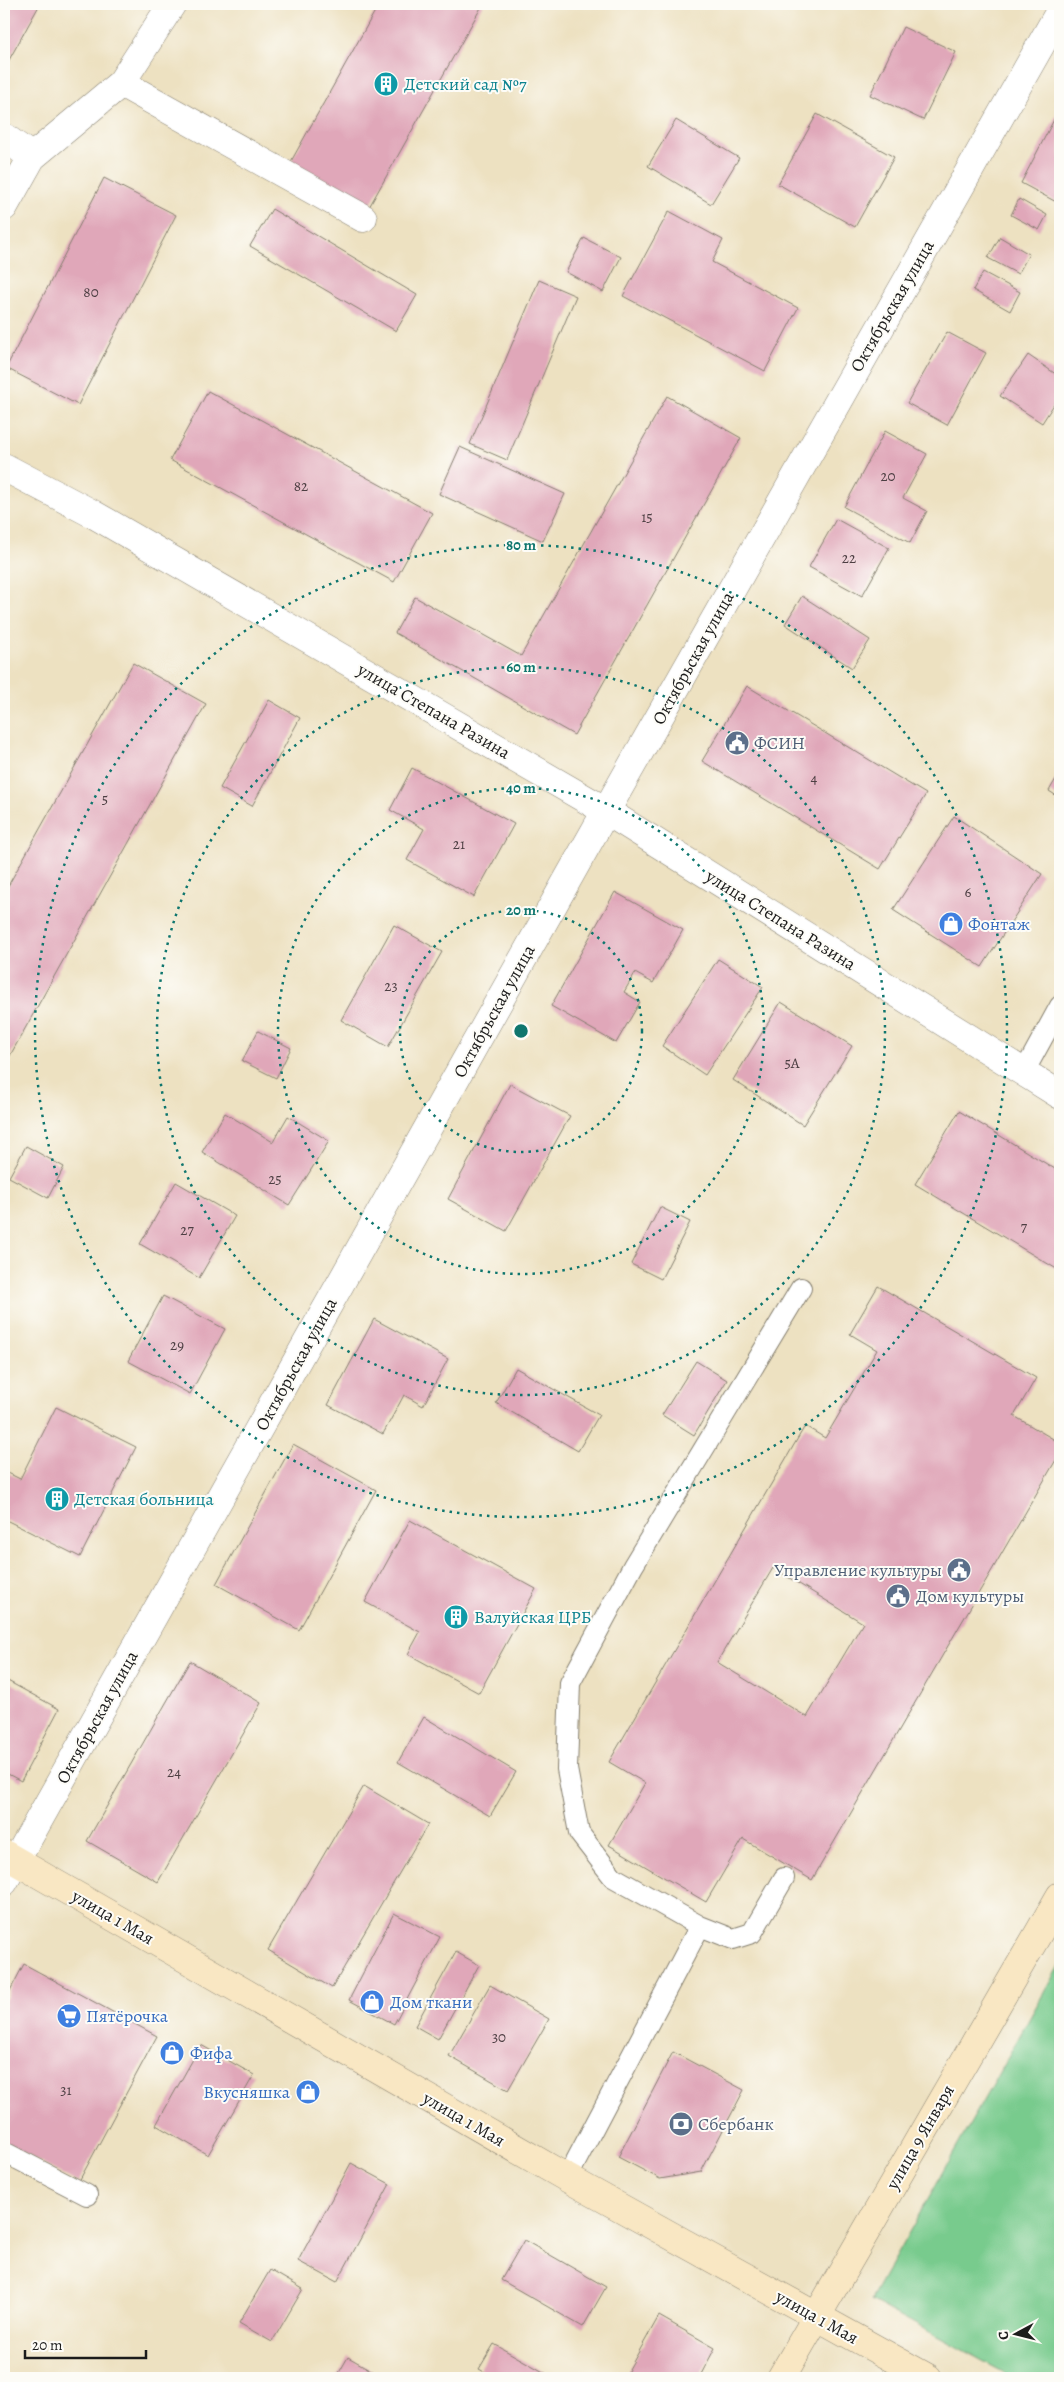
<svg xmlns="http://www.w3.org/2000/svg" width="1064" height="2382" font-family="Alegreya,serif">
  <rect width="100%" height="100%" fill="#fdfcf7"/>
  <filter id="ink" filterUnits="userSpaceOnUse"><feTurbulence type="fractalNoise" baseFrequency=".02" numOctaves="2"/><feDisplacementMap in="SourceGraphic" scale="10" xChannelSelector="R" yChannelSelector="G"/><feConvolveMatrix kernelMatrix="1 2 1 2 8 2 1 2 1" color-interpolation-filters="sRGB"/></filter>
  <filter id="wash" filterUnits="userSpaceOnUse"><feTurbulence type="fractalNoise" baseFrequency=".0096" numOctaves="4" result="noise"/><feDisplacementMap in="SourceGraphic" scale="20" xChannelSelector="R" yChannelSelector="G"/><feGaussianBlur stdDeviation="1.12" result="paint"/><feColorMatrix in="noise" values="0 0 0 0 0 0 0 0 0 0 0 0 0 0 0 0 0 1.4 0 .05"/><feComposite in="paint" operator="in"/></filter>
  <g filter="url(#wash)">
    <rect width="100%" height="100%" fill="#ede1c1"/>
    <path fill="#78cb8d" stroke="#4a7454" d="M1060,1964V2378H1014L871,2300Z"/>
    <g id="blocks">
      <path fill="#e0a7b9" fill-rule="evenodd" d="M4,4H40L4,69Z
        M379,4H483L368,209L289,165Z
        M903,27L956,52L923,120L870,95Z
        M1060,108V204L1021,183Z
        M817,114L894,157L855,227L778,184Z
        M676,120L739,158L711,204L648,166Z
        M104,178L176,215L78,405L6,368Z
        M1019,199L1047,215L1039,230L1011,215Z
        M272,209L417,295L396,331L250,246Z
        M669,211L723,240L712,262L798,308L765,371L623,296Z
        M1000,237L1029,254L1018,274L988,258Z
        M584,238L621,257L603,292L566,272Z
        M983,272L1020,292L1010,311L973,290Z
        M539,280L576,296L507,460L470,444Z
        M947,332L986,353L947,425L907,403Z
        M1028,355L1060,377V395L1042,423L1000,396Z
        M208,391L432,513L394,582L170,460Z
        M667,396L741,438L574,735L395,633L415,597L521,656Z
        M885,431L927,454L903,498L927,511L910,543L844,507Z
        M460,447L565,494L543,541L439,494Z
        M836,519L889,548L862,596L809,567Z
        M802,596L870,640L852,668L785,624Z
        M133,663L206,704L7,1061L4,1059V893Z
        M747,686L926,794L880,869L702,761Z
        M269,700L300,718L252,806L220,788Z
        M412,768L514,824L474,897L407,860L424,829L390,810Z
        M1060,772V798L1049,791Z
        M954,816L1042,874L982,967L893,910Z
        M615,892L683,930L653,983L635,973L624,992L640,1002L616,1043L551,1006Z
        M394,925L442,952L388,1047L341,1020Z
        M718,959L763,987L705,1075L662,1046Z
        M781,1002L852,1046L803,1125L733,1080Z
        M258,1031L291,1048L276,1078L242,1061Z
        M510,1084L570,1116L506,1231L448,1199Z
        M959,1111L1060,1172V1271L915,1184Z
        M225,1113L273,1142L288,1116L329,1141L289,1205L202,1152Z
        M26,1146L64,1167L48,1198L9,1177Z
        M176,1182L235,1216L199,1278L140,1244Z
        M660,1207L690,1222L661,1279L631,1264Z
        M878,1286L1036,1378L1014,1416L1060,1443V1453L812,1880L743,1839L706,1902L609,1845L645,1783L609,1762L805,1426L825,1438L877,1350L850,1334ZM773,1568L863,1623L807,1717L717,1662Z
        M163,1296L225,1329L190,1394L128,1361Z
        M374,1319L448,1359L423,1406L404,1395L383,1434L328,1405Z
        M696,1361L727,1380L694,1435L662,1415Z
        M516,1368L599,1415L578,1451L496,1403Z
        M56,1407L136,1447L80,1557L4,1519V1471L20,1479Z
        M293,1444L376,1490L299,1630L216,1584Z
        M410,1520L536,1589L479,1693L408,1654L420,1632L365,1602Z
        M190,1661L261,1703L158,1882L87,1841Z
        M4,1679L59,1709L21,1781L4,1772Z
        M424,1717L516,1772L490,1816L398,1762Z
        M364,1786L428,1824L332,1988L268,1950Z
        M394,1913L440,1937L394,2024L349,2000Z
        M456,1952L479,1965L438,2039L415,2026Z
        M24,1964L157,2036L78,2183L4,2143V2002Z
        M490,1985L549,2019L508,2090L449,2056Z
        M201,2045L254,2075L208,2155L156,2125Z
        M673,2052L744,2090L701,2172L660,2179L618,2157Z
        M351,2163L390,2184L337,2282L298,2261Z
        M524,2240L606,2287L583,2327L501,2280Z
        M270,2270L303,2289L272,2342L239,2323Z
        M659,2316L715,2348L699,2378H624Z
        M494,2344L547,2374L544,2378H495L479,2369Z
        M348,2357L385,2378H336Z"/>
    </g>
  </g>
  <g filter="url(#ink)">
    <use href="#blocks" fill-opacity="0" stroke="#847e6e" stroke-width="1"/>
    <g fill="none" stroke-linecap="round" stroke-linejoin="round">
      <defs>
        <path id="service" d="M1024,1072L1060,1006
          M700,1926L733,1939L752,1933L784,1878
          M4,2152L87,2195
          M567,2178L700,1926L613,1877L579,1833L567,1769L570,1683L633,1566L801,1288"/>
        <path id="minor" d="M121,83L363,218
          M4,137L32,157
          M4,207L32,157L121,83L172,4
          M4,467L93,514L606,811L1060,1095
          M4,1882L606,811L1060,11"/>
        <path id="secondary" d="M4,1854L567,2178L928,2378
          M781,2378L1060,1896"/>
      </defs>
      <use href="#service" stroke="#847e6e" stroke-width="22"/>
      <use href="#minor" stroke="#847e6e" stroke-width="29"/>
      <use href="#secondary" stroke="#847e6e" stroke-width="29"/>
      <use href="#service" stroke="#fff" stroke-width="20"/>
      <use href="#minor" stroke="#fff" stroke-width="28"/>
      <use href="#secondary" stroke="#f9e7c3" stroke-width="28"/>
    </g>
  </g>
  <g fill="none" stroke="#0f766e" stroke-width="2.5" stroke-dasharray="2.5 5">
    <circle cx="521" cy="1031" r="121"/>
    <circle cx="521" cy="1031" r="243"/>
    <circle cx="521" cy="1031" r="364"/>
    <circle cx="521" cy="1031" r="486"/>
  </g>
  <defs>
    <symbol id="building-disc" viewBox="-11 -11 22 22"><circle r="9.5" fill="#0f9aa8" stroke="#fdfcf7"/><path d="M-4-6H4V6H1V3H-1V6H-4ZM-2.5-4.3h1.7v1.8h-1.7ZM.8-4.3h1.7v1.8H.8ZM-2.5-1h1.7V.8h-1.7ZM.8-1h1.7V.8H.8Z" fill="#fff"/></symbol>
    <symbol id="civic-disc" viewBox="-11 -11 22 22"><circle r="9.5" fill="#5c6f8a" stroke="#fdfcf7"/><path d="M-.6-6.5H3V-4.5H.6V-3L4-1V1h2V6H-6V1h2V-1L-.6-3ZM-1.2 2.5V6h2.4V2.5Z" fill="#fff"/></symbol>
    <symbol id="shop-disc" viewBox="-11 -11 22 22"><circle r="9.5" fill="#3f7fe0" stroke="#fdfcf7"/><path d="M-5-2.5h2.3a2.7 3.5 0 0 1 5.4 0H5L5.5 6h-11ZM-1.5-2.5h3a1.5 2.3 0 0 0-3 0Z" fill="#fff"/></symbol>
    <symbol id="supermarket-disc" viewBox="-11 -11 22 22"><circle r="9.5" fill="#3f7fe0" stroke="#fdfcf7"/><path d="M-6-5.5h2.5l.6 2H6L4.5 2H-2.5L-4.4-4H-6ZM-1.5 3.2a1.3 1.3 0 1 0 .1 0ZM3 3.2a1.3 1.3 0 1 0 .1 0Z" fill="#fff"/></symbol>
    <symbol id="bank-disc" viewBox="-11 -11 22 22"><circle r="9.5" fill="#5c6f8a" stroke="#fdfcf7"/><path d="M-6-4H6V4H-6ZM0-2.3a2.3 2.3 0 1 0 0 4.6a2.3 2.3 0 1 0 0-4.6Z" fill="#fff"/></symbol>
  </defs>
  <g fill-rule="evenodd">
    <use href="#building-disc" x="372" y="70" width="28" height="28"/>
    <use href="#civic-disc" x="723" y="729" width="28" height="28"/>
    <use href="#shop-disc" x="937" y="910" width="28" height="28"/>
    <use href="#building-disc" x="43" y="1485" width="28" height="28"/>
    <use href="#civic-disc" x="945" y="1556" width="28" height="28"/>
    <use href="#civic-disc" x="884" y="1582" width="28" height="28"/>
    <use href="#building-disc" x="442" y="1603" width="28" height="28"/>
    <use href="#shop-disc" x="358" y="1988" width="28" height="28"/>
    <use href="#supermarket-disc" x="55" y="2002" width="28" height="28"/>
    <use href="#shop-disc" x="158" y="2039" width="28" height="28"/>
    <use href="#shop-disc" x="294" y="2078" width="28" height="28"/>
    <use href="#bank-disc" x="667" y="2110" width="28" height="28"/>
  </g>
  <g text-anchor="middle" stroke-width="4" stroke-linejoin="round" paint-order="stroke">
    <g font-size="15" fill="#4d3f43">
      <text x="91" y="297">80</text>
      <text x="888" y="481">20</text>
      <text x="301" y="491">82</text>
      <text x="647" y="522">15</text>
      <text x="849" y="563">22</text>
      <text x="814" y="783">4</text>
      <text x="105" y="804">5</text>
      <text x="459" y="849">21</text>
      <text x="968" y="897">6</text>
      <text x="391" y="991">23</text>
      <text x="792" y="1068">5А</text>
      <text x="275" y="1184">25</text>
      <text x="1024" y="1232">7</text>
      <text x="187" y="1235">27</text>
      <text x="177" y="1350">29</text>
      <text x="174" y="1777">24</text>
      <text x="499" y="2042">30</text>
      <text x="66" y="2095">31</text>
    </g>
    <g font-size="18" fill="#0d838f" stroke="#fdfcf7" text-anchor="start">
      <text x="404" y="90">Детский сад №7</text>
      <text x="74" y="1505">Детская больница</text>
      <text x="474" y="1623">Валуйская ЦРБ</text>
    </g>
    <g font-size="18" fill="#1c1c1c" stroke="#fdfcf7">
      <text transform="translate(892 306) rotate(-60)" y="6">Октябрьская улица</text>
      <text transform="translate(693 658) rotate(-61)" y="6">Октябрьская улица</text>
      <text transform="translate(434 711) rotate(30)" y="6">улица Степана Разина</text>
      <text transform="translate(781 920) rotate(32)" y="6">улица Степана Разина</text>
      <text transform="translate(494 1011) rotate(-61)" y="6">Октябрьская улица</text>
      <text transform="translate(296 1364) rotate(-61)" y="6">Октябрьская улица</text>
      <text transform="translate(97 1717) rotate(-61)" y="6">Октябрьская улица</text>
      <text transform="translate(113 1917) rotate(30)" y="6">улица 1 Мая</text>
      <text transform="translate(464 2119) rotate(30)" y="6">улица 1 Мая</text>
      <text transform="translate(920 2137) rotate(-60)" y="6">улица 9 Января</text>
      <text transform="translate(817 2317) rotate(29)" y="6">улица 1 Мая</text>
    </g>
    <g font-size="18" fill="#4e5e75" stroke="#fdfcf7" text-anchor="start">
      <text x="754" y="749">ФСИН</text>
      <text x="942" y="1576" text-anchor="end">Управление культуры</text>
      <text x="916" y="1602">Дом культуры</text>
      <text x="698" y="2130">Сбербанк</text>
    </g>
    <g font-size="18" fill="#366cbe" stroke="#fdfcf7" text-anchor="start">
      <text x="968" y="930">Фонтаж</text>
      <text x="390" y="2008">Дом ткани</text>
      <text x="86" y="2022">Пятёрочка</text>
      <text x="190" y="2059">Фифа</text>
      <text x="290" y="2098" text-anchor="end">Вкусняшка</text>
    </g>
  </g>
  <circle cx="521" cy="1031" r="8" fill="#0f766e" stroke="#fdfcf7" stroke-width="2.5"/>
  <g font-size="15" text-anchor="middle" font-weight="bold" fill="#0f766e" stroke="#fdfcf7" stroke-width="4" stroke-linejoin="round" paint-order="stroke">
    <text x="521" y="550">80 m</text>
    <text x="521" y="672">60 m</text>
    <text x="521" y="793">40 m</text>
    <text x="521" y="915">20 m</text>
  </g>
  <rect width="1064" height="2382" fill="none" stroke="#fdfcf7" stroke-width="20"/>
  <g transform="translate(1016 2334) rotate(263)" stroke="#fdfcf7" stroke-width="4" paint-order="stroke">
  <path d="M0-4L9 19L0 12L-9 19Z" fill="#1c1c1c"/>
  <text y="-8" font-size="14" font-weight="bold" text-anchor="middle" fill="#1c1c1c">С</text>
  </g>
  <path d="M25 2350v8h121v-8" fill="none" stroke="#1c1c1c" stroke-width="2.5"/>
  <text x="32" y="2350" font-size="15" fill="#1c1c1c" stroke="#fdfcf7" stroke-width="4" paint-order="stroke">20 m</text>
</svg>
